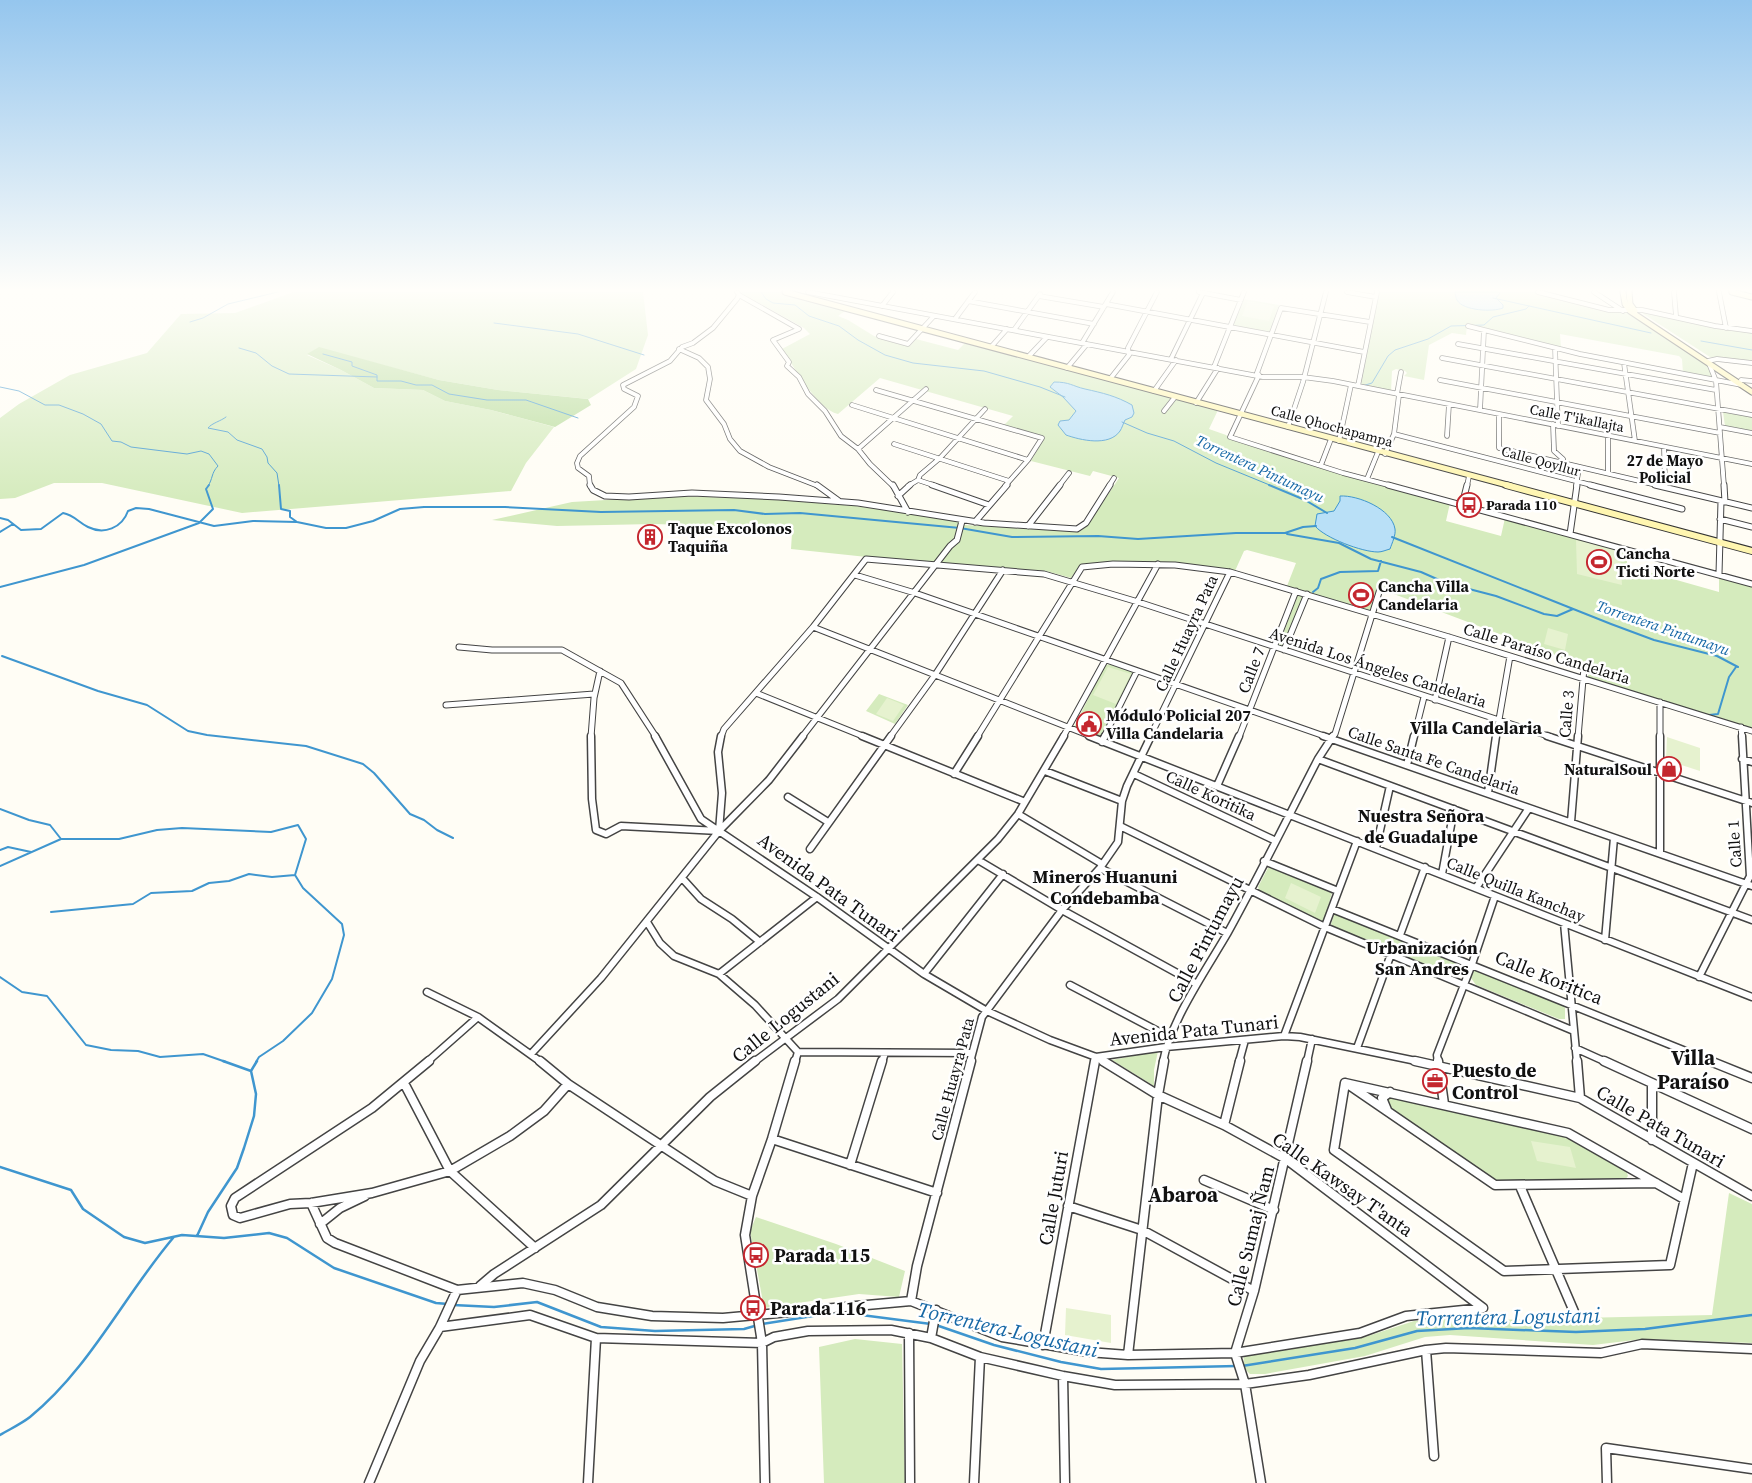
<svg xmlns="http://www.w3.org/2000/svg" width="1752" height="1483" font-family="'Source Serif 4',serif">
  <rect width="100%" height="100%" fill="#fffdf5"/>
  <path fill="#d5ebbd" d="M294,292H643L648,335L636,369L589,399L498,390L439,380L319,348L307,355L341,370L374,388L423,390L445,401L491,410L554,427L526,463L511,491L242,513L102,483H54L15,498L0,499V418L19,404L70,375L147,353L181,314L235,313Z
    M742,292H781L845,311L838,316L848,320L874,336L910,346L916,339L958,350L965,343L1218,410L1209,429L1226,435L1230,439L1450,503L1446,521L1501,536L1505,518L1627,551V566L1719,592V576L1752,585V729L1588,677L1589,668L1378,588L1370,611L1287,586L1296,563L1247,550L1244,551L1235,571C1184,563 1133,560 1081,564L1071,578L1046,571L867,557L791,549L792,533L721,526L654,524L557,526L492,520L572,502L674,496L769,499L855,506L955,520L965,525L1079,532L1087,526L1119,478L1093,471L1090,476L1031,461L1045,437L1004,425L1013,416L880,378L838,414C817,409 794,367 782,349L810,334L804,328L743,294Z
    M1379,292H1534L1605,310L1628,313L1705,361L1710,368L1713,379L1683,373L1682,359L1679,356L1560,334L1561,348L1467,325L1466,335L1452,333L1429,345L1424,380L1404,376L1407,373L1405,371L1396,369L1392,371L1391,392L1361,385Z
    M1243,299L1279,305L1269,334L1232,327Z
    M1643,311L1728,330L1752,331V363L1710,357L1642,313Z
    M1725,411L1752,416V432L1725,426L1723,412Z
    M1298,594L1304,596L1282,648L1278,647Z
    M1111,664L1135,672L1101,739L1074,727L1105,665Z
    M879,694L908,705L895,724L866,711Z
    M1271,867L1332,893L1324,921L1321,922L1260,893L1258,887L1268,868Z
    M1339,914L1465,965L1466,969L1462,976L1456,977L1335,928L1331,924L1334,915Z
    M1476,970L1563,1004L1565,1008V1019H1559L1476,985L1471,978L1472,972Z
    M1158,1051L1154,1070V1086L1112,1060Z
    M1387,1096L1572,1137L1626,1170L1628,1176L1624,1181H1495L1387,1106Z
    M1729,1193L1752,1204V1343L1643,1339L1593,1345L1450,1335L1425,1337L1365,1356L1265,1374H1250C1244,1369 1243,1364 1244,1356L1362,1338L1414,1321L1448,1318L1494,1320L1712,1315Z
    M756,1217L836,1244L905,1271L899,1297L859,1294L764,1308L750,1231Z
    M855,1339L902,1344L905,1483H824L819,1347Z"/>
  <path fill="#b9dc9c" d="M319,347L439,380L498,390L588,399L591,405L555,427L491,410L445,401L423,390L374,388L341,370L307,354Z"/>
  <path fill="#e6f2cf" d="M1248,301L1274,306L1269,321L1242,316Z
    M1576,540L1620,550L1622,585L1577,574Z
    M1353,585L1373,591L1368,605L1349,599Z
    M1548,628L1568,634L1565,650L1544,644Z
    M1108,667L1131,674L1116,704L1093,695Z
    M887,698L904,705L893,721L876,714Z
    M1667,737L1700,748V771L1666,760Z
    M1291,883L1321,897L1315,913L1285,898Z
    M1531,1141L1570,1147L1576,1168L1537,1161Z
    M1066,1308L1111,1315V1343L1065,1335Z"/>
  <path fill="#b9e0f7" stroke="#3f96cf" d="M1455,292H1498L1500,293L1496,298L1503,305V308C1493,312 1463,311 1457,300C1456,299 1455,293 1455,292Z
    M1054,382C1070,382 1072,386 1085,389C1103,393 1116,396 1132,405L1134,413L1132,417L1125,420C1123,424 1122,428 1120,431C1109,447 1080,440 1066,435L1058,425L1060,421L1069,420L1076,411L1063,397L1050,387Z
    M1340,496C1358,495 1392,509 1395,529C1396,535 1392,543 1390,549C1386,550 1382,552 1378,552C1362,552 1325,538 1315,526L1317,514L1334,511L1340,501Z"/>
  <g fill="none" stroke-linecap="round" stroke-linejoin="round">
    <path stroke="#3f96cf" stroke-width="1" d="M761,292L766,299L773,303L795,305L809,316L839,326L858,340L885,355L913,363L984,371L1040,387L1065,397
      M1493,298L1651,333
      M190,322L203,318L228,304L278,292
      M494,323L578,334L644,355
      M1701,341L1752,350
      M239,348L256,353L272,366L289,374L377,377
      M323,354L352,362V366L377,375V381H401L416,385H432L449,394L487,400H526L578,418
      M1362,386L1372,383L1388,356L1395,350L1428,339L1451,326L1484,325L1493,317L1526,309L1529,306
      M0,387L19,391L45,405H59L83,414L101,424L112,441L121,442L131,447L187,454L201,451L209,454L218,466C211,473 213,479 208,486
      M226,417C221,421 212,423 208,428L228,432L237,440L262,449L267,457L268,463L277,473L279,486
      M1122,422L1147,433L1174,441L1216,463L1272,486"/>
    <path stroke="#3f96cf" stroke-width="2" d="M279,485L281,509L290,511V517L297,522
      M1269,485L1305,500L1327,513
      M0,518L8,520L21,530L41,529L63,513C74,515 78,522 88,527C104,535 122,528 128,511L136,508L149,509L214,526L253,521L297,522L326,528H346L373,521L400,509L424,507H505L601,512L734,510L765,514L800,513L960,528L1012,537L1098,536L1138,539L1236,533H1285L1303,527L1316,526
      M0,532L13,524
      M1287,534L1339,543L1371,559L1421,572L1446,583L1496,596L1544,614L1557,616L1573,609
      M1392,537L1611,624L1654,640L1717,656L1738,667
      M0,587L84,565L199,523L213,509L206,489L209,485
      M1313,592L1318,588L1321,579L1340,572L1378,571L1381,561
      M2,656L98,691L147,705L188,731L207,735L306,746L363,764L374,773L410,814L424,820L437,830L453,838
      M1709,715L1718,714L1729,677L1736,667
      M0,809L29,820L50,825L61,839H119L157,830L182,828L271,832L298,825L306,839L295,875L303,888L342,924L344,935L332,979L312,1013L283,1041L259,1057L256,1062
      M0,850L8,847L31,852
      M0,866L61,839
      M51,912L133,904L151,893L192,891L209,883L229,881L249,874L272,877L295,875
      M0,977L22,992L47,996L86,1045L111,1050L138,1051L160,1057L203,1054L226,1062"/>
    <path stroke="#3f96cf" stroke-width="2.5" d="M223,1061L251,1071
      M0,1167L71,1190L83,1209L124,1237L145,1243L182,1235L224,1238L269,1233L287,1238L334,1268L436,1303L448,1304
      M197,1236L208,1212L237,1168L244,1148L254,1116L256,1094L251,1071L257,1061
      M453,1305L494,1307L537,1302L601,1327L655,1331L744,1329L758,1325
      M762,1324L838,1312L931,1324
      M936,1325L994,1345L1061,1362L1101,1369L1237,1366
      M1242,1366L1355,1348L1417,1331L1469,1328L1576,1332L1645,1329L1752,1315
      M0,1435C10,1429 21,1424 30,1417C89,1369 124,1296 173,1238"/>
    <defs>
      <path id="street-far3" d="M808,292L1263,377H1303L1333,381L1752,464
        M1199,292L1241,300
        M1347,292L1376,297
        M1538,292L1609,310H1642L1715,326L1752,331
        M1594,292L1623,311
        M1674,292L1676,316
        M1719,292L1726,328
        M739,295L799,329L773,340L789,362L787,366L799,377L808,394L825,411L841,436L858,449L870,464L893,486
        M1039,296L1104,307
        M968,301L1094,324
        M1106,304L1364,352
        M882,306L893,292
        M955,319L975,292
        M1370,322L1281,308L1257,373L1259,375L1230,437L1343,473L1392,486
        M1468,326L1580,354L1742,385
        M1014,330L1040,294
        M879,336L908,344L934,316
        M1082,343L1113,292
        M1458,344L1716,390
        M991,347L1007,329
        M1555,348L1558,426
        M679,349L699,358L708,367L710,379L706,400L724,424L730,439L740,451L769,467L818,486
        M1028,357L1047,337
        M1442,358L1752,415
        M1171,359L1203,293
        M1624,363L1635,441
        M1214,367L1244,292
        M1067,368L1087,344
        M1110,379L1129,355L1128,348L1157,292
        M1440,380L1720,433
        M1741,380L1752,381
        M1358,386L1377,292
        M876,390L1042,438L1028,460L1005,486
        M1154,391L1176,360
        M1397,394L1401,372
        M1196,403L1218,368
        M852,405L1028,460
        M1480,410L1484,330
        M1164,411L1175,397
        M1499,414V448L1661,486
        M1553,424L1554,451L1563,459L1564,464
        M1288,427L1303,382L1326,292
        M1720,427L1752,433
        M1394,434L1595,486
        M1447,436L1449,404
        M1608,436V473
        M1339,441L1351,385
        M894,444L1009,481
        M1664,447L1665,486
        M858,449L926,389
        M1385,454L1394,434L1399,395
        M1321,465L1331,439
        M1367,479L1378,452
        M918,480L936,486
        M590,486L589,476L578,468L577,463L580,456L634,407L638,396L624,389L623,385L670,361L682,347L693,343L713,328L737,299L739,295L737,292
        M908,486L918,480L920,475L940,458L985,409
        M1059,486L1069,473
        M1109,486L1114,478
        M1467,486L1469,476
        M1576,486L1579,467
        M1724,486L1716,381L1708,361L1717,359L1752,363"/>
      <path id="street-far2" d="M590,485L593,490L605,496L629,497L692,493L779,497L858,503L984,523L1077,529L1086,523L1110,485
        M817,485L839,501
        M893,485L908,512
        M932,485L989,505
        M1388,485L1752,584
        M1590,485L1682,509
        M1655,485L1752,508
        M1665,485V487
        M1724,485L1725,502
        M898,496L910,485
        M1462,505L1467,485
        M1720,519L1752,527
        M975,522L1007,485
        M1028,526L1060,485
        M1570,534L1577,485
        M1719,574L1721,501
        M855,575L915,593L1327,737
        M813,627L1093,737
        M459,647L492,650H562L621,683L656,737
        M1284,650L1307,594
        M756,693L865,737
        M1435,700L1449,637
        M1660,702V737
        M446,705L594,694
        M1741,727L1742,737
        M591,737L594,698L600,671
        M721,737L724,729L813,627L866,559L1044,574L1138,602L1551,737
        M802,737L950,546L957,540L962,521
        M890,737L935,675L1003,570
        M977,737L1082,567L1113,564L1175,565L1230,572L1449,637L1752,731
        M1063,737L1158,564
        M1104,737L1137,671
        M1150,737L1230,572
        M1239,737L1296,591
        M1331,737L1335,734L1380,589
        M1414,737L1424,697
        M1496,737L1510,656
        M1578,737L1584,668"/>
      <path id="street-far1" d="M591,736L592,799L596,830L606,834L621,826L719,831
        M655,736L701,819L817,897L924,974L987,1011L1050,1040L1096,1057L1166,1047L1284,1036L1300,1037L1421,1062
        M862,736L1025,802
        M1089,736L1752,997
        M1323,736L1752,886
        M1547,736L1752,803
        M1660,736V853
        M1102,742L1105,736
        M1318,759L1752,920
        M1742,759L1752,762
        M1407,765L1414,736
        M1045,771L1122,801
        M954,774L978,736
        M1134,774L1276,841
        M1217,786L1239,736
        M1488,793L1496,736
        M788,797L828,822
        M1018,814L1102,864
        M1571,822L1578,736
        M1120,826L1325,927L1574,1031
        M719,831L722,793L718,752L721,736
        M1376,848L1390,786
        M810,849L891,736
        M978,860L1062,910L1197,984
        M1264,861L1338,891
        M1100,868L1227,933
        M1442,874L1454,809
        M682,878L701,899L732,919L760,942
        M1476,888L1529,808
        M1332,909L1713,1062
        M647,922L660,943L674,956L719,974L755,1005L798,1052L971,1053
        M1564,923L1577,1062
        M1400,935L1425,867
        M1605,940L1614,838
        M719,974L817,897
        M924,974L1003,874
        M1699,977L1750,876L1742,736
        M1070,985L1171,1038
        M427,992L478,1017L541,1062
        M1284,1036L1357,841
        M1357,1048L1391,954
        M1575,1048L1606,1062
        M531,1054L601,978L719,831L769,780L803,736
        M1096,1057L1105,1062
        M427,1062L478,1017
        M754,1062L838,999L998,839L1018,814L1064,736
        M795,1062L798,1052
        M882,1062L885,1053
        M970,1062L982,1017L1062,910L1100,868L1118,842L1122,801L1127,786L1151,736
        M1095,1062L1096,1057
        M1163,1062C1170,1022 1206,970 1227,934C1259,876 1288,817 1318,759L1333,736
        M1239,1062L1245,1040
        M1307,1062L1312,1039
        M1438,1062L1437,1055L1472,964L1495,896"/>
      <path id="street" d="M429,1061L372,1108L235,1198L231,1206L233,1215L240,1218L290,1204L311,1203L372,1193L450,1171L510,1136L544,1111L568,1084
        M540,1061L568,1084L715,1181L752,1196
        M1103,1061L1158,1095L1224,1125L1286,1159L1483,1308
        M1415,1061L1580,1098L1752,1196
        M1438,1061L1444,1104
        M1577,1061L1580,1098
        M1604,1061L1752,1129
        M1710,1061L1752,1078
        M404,1083L450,1171L535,1248
        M1345,1083L1334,1150L1504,1271L1670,1265L1693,1163
        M1345,1083L1568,1133L1684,1199
        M1652,1083V1140
        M1349,1085L1495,1185L1656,1183
        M1387,1110L1382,1098L1390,1092
        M1224,1125L1240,1061
        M772,1139L937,1193
        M850,1165L882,1061
        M1204,1180L1274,1210
        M1520,1186L1575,1314
        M311,1203L327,1238L335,1243L457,1290L523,1283L555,1290L597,1307L652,1316L723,1318L911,1301L1002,1337L1088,1352L1128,1355L1235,1353L1360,1333L1406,1316L1483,1308
        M1068,1206L1142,1230L1254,1291
        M320,1224L340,1208L365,1196
        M480,1286L494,1274L601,1205L710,1097L755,1061
        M911,1301L917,1266L971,1061
        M440,1327L530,1315L596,1338L762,1343L774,1337L808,1331L891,1330L931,1338L980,1357L1063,1376L1115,1385L1245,1384L1309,1375L1426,1350L1446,1348L1601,1353L1642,1344L1752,1349
        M909,1333L910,1483
        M931,1338L936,1310
        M1043,1345L1095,1061
        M1426,1350L1434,1456
        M1235,1353L1254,1291L1307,1061
        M1235,1353L1245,1384L1261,1483
        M1128,1355L1158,1095L1164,1061
        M1063,1376L1065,1483
        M369,1483L420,1361L440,1327L457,1290
        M588,1483L596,1338
        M765,1483L762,1343L745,1235L752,1196L772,1139L795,1061
        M974,1483L980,1357
        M1607,1483L1606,1448L1752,1469"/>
      <path id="secondary-far1" d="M785,292L1511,486
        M1623,292L1625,304L1630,311L1752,392
        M1629,292L1630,304L1635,311
        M1732,292L1752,297"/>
      <path id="secondary" d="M1506,485L1752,551"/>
    </defs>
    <use href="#street-far3" stroke="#444" stroke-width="5.5"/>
    <use href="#street-far2" stroke="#444" stroke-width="7"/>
    <use href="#street-far1" stroke="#444" stroke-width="9"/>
    <use href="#street" stroke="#444" stroke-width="11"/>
    <use href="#secondary-far1" stroke="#333" stroke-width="7"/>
    <use href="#secondary" stroke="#333" stroke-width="8"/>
    <use href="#street-far3" stroke="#fff" stroke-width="4"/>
    <use href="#street-far2" stroke="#fff" stroke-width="5"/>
    <use href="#street-far1" stroke="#fff" stroke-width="6"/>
    <use href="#street" stroke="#fff" stroke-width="8"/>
    <use href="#secondary-far1" stroke="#fff6b0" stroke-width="5"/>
    <use href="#secondary" stroke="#fff6b0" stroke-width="6"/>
  </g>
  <linearGradient id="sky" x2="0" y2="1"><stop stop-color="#95c6ee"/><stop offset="0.58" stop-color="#fffefa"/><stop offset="1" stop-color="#fffefa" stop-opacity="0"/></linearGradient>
  <rect width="1752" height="500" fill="url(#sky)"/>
  <defs>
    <symbol id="bus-ring" viewBox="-11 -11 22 22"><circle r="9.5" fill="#fff" stroke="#c4262e" stroke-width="1.5"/><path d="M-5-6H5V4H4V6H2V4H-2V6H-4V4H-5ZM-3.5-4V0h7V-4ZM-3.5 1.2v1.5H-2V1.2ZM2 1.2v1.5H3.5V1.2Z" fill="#c4262e"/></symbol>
    <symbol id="building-ring" viewBox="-11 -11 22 22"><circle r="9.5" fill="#fff" stroke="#c4262e" stroke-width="1.5"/><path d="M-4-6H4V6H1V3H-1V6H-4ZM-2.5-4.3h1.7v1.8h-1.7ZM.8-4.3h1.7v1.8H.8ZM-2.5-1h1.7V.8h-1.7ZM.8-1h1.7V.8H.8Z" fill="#c4262e"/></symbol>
    <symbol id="stadium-ring" viewBox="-11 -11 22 22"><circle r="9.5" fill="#fff" stroke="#c4262e" stroke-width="1.5"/><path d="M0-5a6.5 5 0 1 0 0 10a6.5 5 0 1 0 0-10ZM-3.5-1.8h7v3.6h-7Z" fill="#c4262e"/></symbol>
    <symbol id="civic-ring" viewBox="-11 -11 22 22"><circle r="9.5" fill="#fff" stroke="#c4262e" stroke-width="1.5"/><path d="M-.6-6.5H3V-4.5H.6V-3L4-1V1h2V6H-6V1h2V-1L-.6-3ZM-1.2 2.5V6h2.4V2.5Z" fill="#c4262e"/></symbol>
    <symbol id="shop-ring" viewBox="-11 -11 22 22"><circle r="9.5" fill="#fff" stroke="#c4262e" stroke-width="1.5"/><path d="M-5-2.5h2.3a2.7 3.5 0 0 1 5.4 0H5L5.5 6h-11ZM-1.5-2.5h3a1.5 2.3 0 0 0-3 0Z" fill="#c4262e"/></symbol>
    <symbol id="office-ring" viewBox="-11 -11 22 22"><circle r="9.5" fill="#fff" stroke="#c4262e" stroke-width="1.5"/><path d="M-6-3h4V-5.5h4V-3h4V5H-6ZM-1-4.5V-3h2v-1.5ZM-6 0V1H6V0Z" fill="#c4262e"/></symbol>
  </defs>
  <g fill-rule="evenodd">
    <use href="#bus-ring" x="1455" y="491" width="28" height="28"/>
    <use href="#building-ring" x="636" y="523" width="28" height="28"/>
    <use href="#stadium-ring" x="1585" y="548" width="28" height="28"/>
    <use href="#stadium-ring" x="1347" y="581" width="28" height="28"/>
    <use href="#civic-ring" x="1075" y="710" width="28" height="28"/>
    <use href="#shop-ring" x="1655" y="755" width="28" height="28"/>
    <use href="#office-ring" x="1421" y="1067" width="28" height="28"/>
    <use href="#bus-ring" x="742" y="1241" width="28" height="28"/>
    <use href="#bus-ring" x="739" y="1294" width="28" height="28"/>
  </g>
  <g text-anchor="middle" stroke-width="5" stroke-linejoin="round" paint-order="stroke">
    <g font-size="14" fill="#111" stroke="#fff">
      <text transform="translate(1577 418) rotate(11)" y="5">Calle T'ikallajta</text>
      <text transform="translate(1332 426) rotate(15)" y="5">Calle Qhochapampa</text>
      <text transform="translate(1541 461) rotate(15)" y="5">Calle Qoyllur</text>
    </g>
    <g font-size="14" font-weight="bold" fill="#111" stroke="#fff" text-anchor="start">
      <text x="1486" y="510">Parada 110</text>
    </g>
    <g font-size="15" font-weight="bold" fill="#111" stroke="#fff">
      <text x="1665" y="466">27 de Mayo<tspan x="1665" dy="17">Policial</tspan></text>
    </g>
    <g font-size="15" font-style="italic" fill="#1768a6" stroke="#fff">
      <text transform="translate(1260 469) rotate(25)" y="5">Torrentera Pintumayu</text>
      <text transform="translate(1663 628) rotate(19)" y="5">Torrentera Pintumayu</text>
    </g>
    <g font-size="16" font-weight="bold" fill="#111" stroke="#fff" text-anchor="start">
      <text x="668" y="534">Taque Excolonos<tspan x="668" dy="18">Taquiña</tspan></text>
      <text x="1616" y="559">Cancha<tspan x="1616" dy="18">Ticti Norte</tspan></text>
      <text x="1378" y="592">Cancha Villa<tspan x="1378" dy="18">Candelaria</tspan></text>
      <text x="1106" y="721">Módulo Policial 207<tspan x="1106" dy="18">Villa Candelaria</tspan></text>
      <text x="1652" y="775" text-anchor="end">NaturalSoul</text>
    </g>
    <g font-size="16" fill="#111" stroke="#fff">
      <text transform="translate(1186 633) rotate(-65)" y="6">Calle Huayra Pata</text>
      <text transform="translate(1547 653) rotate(17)" y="6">Calle Paraíso Candelaria</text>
      <text transform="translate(1378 667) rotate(18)" y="6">Avenida Los Ángeles Candelaria</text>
      <text transform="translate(1251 670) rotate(-69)" y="6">Calle 7</text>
      <text transform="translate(1566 714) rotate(-85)" y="6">Calle 3</text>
      <text transform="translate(1434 760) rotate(19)" y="6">Calle Santa Fe Candelaria</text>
      <text transform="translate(1211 795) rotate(25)" y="6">Calle Koritika</text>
      <text transform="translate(1734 844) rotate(-94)" y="6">Calle 1</text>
      <text transform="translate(1516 889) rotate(22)" y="6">Calle Quilla Kanchay</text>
      <text transform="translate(952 1079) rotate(-75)" y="6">Calle Huayra Pata</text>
    </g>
    <g font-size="18" font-weight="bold" fill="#111" stroke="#fff">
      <text x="1476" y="734">Villa Candelaria</text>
      <text x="1421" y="822">Nuestra Señora<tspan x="1421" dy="21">de Guadalupe</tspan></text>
      <text x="1105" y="883">Mineros Huanuni<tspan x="1105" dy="21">Condebamba</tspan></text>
      <text x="1422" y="954">Urbanización<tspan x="1422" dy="21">San Andres</tspan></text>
    </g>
    <g font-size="19" fill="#111" stroke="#fff">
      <text transform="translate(829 887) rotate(36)" y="7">Avenida Pata Tunari</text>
      <text transform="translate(1205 939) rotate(-62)" y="7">Calle Pintumayu</text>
      <text transform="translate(1549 977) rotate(22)" y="7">Calle Koritica</text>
      <text transform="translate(785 1017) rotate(-39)" y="7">Calle Logustani</text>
      <text transform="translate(1194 1030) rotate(-6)" y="7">Avenida Pata Tunari</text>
      <text transform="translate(1661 1126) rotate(30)" y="7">Calle Pata Tunari</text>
      <text transform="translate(1343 1184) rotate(35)" y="7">Calle Kawsay T'anta</text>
      <text transform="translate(1053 1198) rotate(-80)" y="7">Calle Juturi</text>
      <text transform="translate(1250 1236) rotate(-76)" y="7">Calle Sumaj Ñam</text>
    </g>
    <g font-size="19" font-weight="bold" fill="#111" stroke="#fff" text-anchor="start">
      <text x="1452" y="1077">Puesto de<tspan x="1452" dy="22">Control</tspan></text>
      <text x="774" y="1262">Parada 115</text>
      <text x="770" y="1315">Parada 116</text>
    </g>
    <g font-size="21" font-weight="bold" fill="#111" stroke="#fff">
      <text x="1693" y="1065">Villa<tspan x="1693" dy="24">Paraíso</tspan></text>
      <text x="1183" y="1202">Abaroa</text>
    </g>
    <g font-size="21" font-style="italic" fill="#1768a6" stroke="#fff">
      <text transform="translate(1508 1317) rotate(-1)" y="7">Torrentera Logustani</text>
      <text transform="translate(1008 1330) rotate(13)" y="7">Torrentera Logustani</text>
    </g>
  </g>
</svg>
